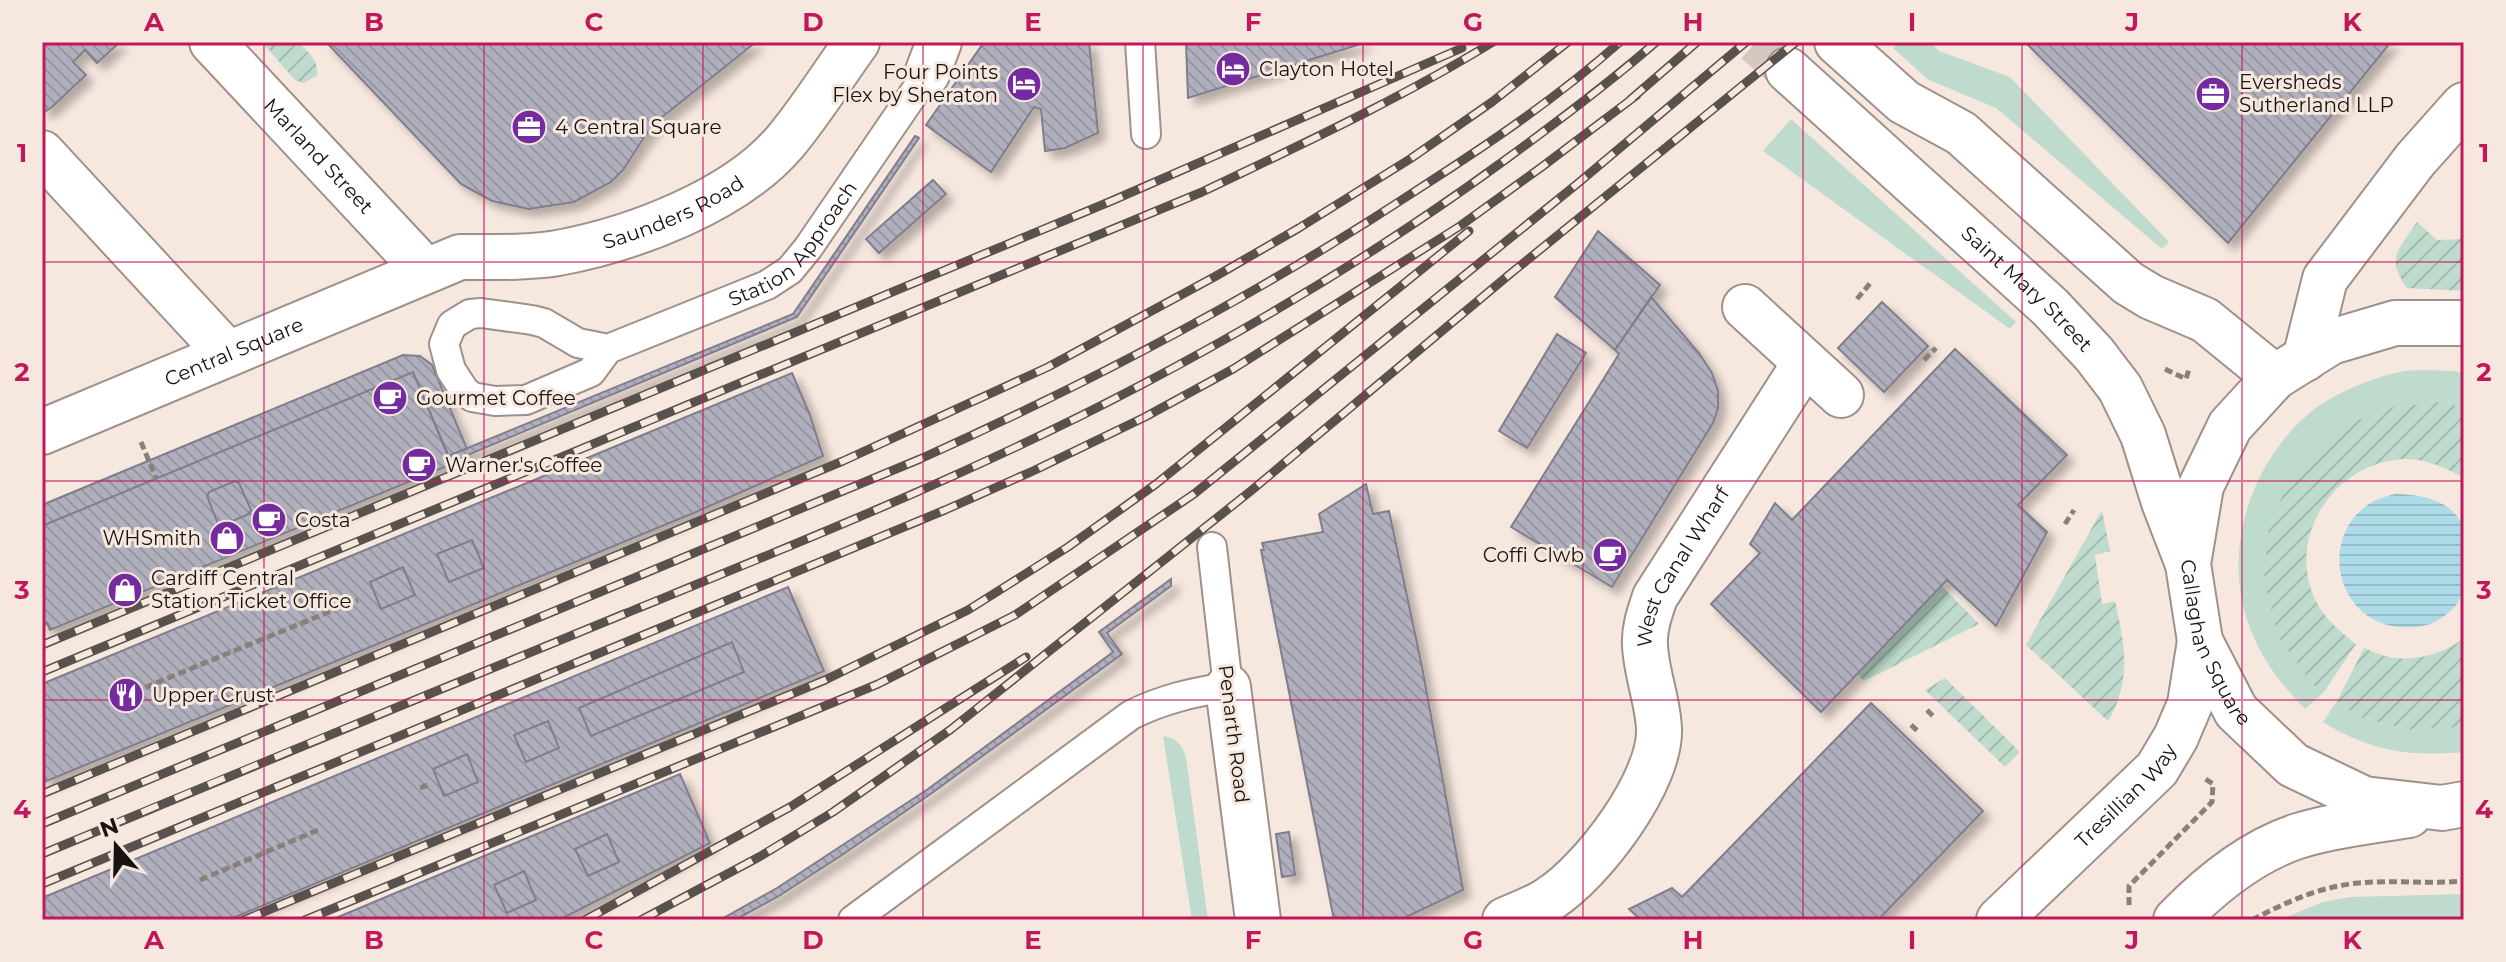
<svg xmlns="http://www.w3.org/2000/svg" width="2506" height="962" font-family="Montserrat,sans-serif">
  <defs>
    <pattern id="garden-furrows" width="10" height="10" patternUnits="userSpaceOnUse" patternTransform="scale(2)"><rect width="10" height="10" fill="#bedbcd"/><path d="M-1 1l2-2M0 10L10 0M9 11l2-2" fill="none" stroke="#a3bbaf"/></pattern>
    <pattern id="water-rules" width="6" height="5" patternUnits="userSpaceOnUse" patternTransform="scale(2)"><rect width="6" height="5" fill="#aedbe8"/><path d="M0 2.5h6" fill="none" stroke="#95bbc6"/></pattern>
    <pattern id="building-back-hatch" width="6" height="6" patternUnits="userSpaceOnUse" patternTransform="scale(2)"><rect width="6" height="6" fill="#b0afbd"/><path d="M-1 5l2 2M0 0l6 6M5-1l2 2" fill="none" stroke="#9796a1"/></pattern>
    <filter id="shadow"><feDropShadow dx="7" dy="7" stdDeviation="4" flood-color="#0004"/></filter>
  </defs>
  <rect width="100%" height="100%" fill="#f7e8df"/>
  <path fill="#bedbcd" d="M1899,42H1930L1939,51L2010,77L2169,242L2162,249L1996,108L1927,79L1893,48Z
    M1791,119L2016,322L2010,329L1763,151Z
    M2455,371L2464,373V408L2442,402L2293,473L2311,682L2324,692L2305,709C2285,688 2267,667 2255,640C2219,564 2245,471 2306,416C2329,395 2369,379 2399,372C2416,369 2437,371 2455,371Z
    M2337,701L2357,716L2407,730L2464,727V752C2409,757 2370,751 2323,722Z
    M1163,736C1176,738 1182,744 1186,757L1208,920H1192Z
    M2464,894V920H2279L2323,902L2350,897Z"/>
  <path fill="url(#garden-furrows)" d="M262,42H298C309,53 319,60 317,76L303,83L295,80Z
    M2417,222L2437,240L2464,239V291L2407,288C2385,257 2399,250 2417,222Z
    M2442,402L2464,408V478C2446,468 2427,459 2406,459C2337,460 2285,535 2315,599C2324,619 2340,631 2356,644L2324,692L2311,683L2278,636L2264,580L2269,524L2293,473L2333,432L2385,408Z
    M2102,510L2110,551L2095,555L2102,604L2115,601C2125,645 2132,681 2108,721L2026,645Z
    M1942,586L1979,624L1864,681L1858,675Z
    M2464,638V727L2407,730L2357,716L2337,701L2364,648C2372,651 2380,655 2389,657C2414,662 2444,654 2464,638Z
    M1945,678L2020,752L2005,767L1925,690Z"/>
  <path fill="url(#water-rules)" d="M2395,494C2420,494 2452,500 2463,526C2468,537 2464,567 2464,580C2464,599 2456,608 2440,619C2428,627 2414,628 2399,627C2335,621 2317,535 2372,502C2379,498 2388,496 2395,494Z"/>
  <path fill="url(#building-back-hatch)" stroke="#807e8c" stroke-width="2" filter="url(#shadow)" d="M42,42H120L97,63L85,50L73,62L86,75L52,107L46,111L42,110Z
    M326,42H756L661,118L645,136L623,170L611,182L574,202L529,209L492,201L461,184Z
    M984,42H1089L1098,133L1065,148L1045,151L1041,109L1034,107L991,172L926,125Z
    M1186,42H1367L1188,98Z
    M2025,42H2391L2228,243Z
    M915,136L919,138L797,317L451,462L448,456L793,314Z
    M933,180L946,194L879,253L866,239Z
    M1598,231L1660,285L1615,350L1555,297Z
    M1651,297L1699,353L1712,373L1718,391V408L1713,423L1612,587L1511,527L1619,354L1615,350Z
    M1882,302L1928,346L1884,392L1838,348Z
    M1557,334L1586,353L1527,448L1499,431Z
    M1955,349L2067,455L2018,505L2047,532L1996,626L1947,580L1821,712L1711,604L1760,553L1750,544L1775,503L1792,520Z
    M403,355L420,356L432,365L467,449L448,456L413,372L42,526V505Z
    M413,372L452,464L50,630L47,623L42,626V526Z
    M792,373L810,415L823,456L696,512L42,783V684Z
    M235,481L239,483L251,510L249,514L223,525L218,524L207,496L209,492Z
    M1366,484L1373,514L1389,511L1422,667L1463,890L1400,920H1334L1261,550H1264L1262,543L1323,532L1319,514Z
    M472,540L484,568L449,582L437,554Z
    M403,567L415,595L381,609L370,582Z
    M1171,579V586L1107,633L1122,654L932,793L842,855L779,896L735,920H720L777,888L928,789L1113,652L1099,632Z
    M788,587L824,671L228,920H42V898Z
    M732,642L744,672L591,736L579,708Z
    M1871,703L1983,811L1878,920H1641L1629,909L1672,888L1682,897Z
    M548,721L559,748L526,762L514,735Z
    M467,754L478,782L444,796L433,769Z
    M680,774L710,843L559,920H331Z
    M1289,832L1295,875L1282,877L1276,834Z
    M607,834L619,862L588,876L575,849Z
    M524,871L536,900L507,913L494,885Z"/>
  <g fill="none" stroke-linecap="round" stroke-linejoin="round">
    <path stroke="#d6c8c0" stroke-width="44" stroke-dasharray="44 22" stroke-linecap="butt" d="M1756,42L1788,70"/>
    <defs>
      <g id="lane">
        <path d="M1140,42L1146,134"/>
        <path id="s1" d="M608,349L578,343L544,323L532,320L481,313L470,314L452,325L444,344L451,370L464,390L472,397L495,401L526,400L591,372L608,349L767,285L790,270L808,248L927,74"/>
        <path d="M853,920L1131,715C1163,699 1194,692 1228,687L1212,547"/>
      </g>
      <g id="street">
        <path id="s2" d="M212,42L426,271"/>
        <path d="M927,74L939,42"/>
        <path d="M42,153L228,354"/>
        <path d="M1745,307L1841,395"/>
        <path id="s3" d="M42,432L460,257C493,257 526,258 558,253C633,239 735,201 785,142C811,111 833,75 857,42"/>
        <path d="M1228,687L1258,920"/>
        <path id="s4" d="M1505,920C1520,913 1536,908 1549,899C1592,872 1661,781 1659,729C1658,701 1646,673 1645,645C1644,628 1650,612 1655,597L1805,363"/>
      </g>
      <g id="secondary">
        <path d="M1837,42L1904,102L1961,133L2128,283L2151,297L2205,320L2275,377"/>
        <path id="s5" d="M1788,70L2050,307L2094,354L2120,388L2143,435L2164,502L2188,564"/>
      </g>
      <g id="primary">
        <path id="s6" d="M2464,323H2395L2331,342L2275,377L2230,426L2201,486L2188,564L2200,641L2236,711L2293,765L2364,799L2442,808L2464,804"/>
        <path d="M2305,359L2325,279L2415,160L2464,105"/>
        <path id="s7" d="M1999,920L2157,769L2176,737L2190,704L2200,641"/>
        <path d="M2176,920C2209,886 2252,851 2298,836C2333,825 2373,821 2409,815"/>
      </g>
    </defs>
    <use href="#lane" stroke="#9f9189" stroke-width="32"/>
    <use href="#street" stroke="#9f9189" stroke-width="48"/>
    <use href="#secondary" stroke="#9f9189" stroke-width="48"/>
    <use href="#primary" stroke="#9f9189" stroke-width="48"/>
    <path stroke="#8a807a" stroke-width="5" stroke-dasharray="8 4" stroke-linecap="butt" d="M1857,299L1872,281
      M1924,360L1936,348
      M2165,369L2186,379L2189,369
      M141,442L156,478
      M2065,524L2074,510
      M134,692L358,600
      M1927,710L1934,717
      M1911,725L1919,732
      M420,788L428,785
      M200,880L318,830
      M2129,905V886L2212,802L2213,784L2204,778
      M2252,920C2286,902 2319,887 2358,883C2393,880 2429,884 2464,881"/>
    <use href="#lane" stroke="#fff" stroke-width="28"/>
    <use href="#street" stroke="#fff" stroke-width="44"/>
    <use href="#secondary" stroke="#fff" stroke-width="44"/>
    <use href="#primary" stroke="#fff" stroke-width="44"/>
    <defs>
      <path id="rail" d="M1630,100L1697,42
        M42,645L1109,202L1462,48
        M42,672L1202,192C1300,145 1400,99 1493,42
        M42,794L843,461L1048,367L1216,276L1299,228L1410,159L1492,102L1568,42
        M42,824L920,459C1094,381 1261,293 1420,188C1490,143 1558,97 1620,42
        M42,854C235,773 430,694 624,614C798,543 974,473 1141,385C1267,319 1390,244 1505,160C1557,122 1608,84 1656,42
        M42,884L945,510L1033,471L1145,417L1233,369L1460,226L1543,166L1637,95
        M244,920L825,680L968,610L1068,547L1156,484L1469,231
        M305,920L878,684L1015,615L1194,494L1577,184L1746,42
        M585,920L790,807L1026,657
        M641,920L759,857L833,812L950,730L1252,490L1510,274L1796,42"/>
    </defs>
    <use href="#rail" stroke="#59514c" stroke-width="9"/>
    <use href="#rail" stroke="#f7e8df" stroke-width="6" stroke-dasharray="18" stroke-linecap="butt"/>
  </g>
  <path fill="none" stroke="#c2185b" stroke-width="2" stroke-opacity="0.55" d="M264,42V920M484,42V920M703,42V920M923,42V920M1143,42V920M1363,42V920M1583,42V920M1803,42V920M2022,42V920M2242,42V920M42,262H2464M42,481H2464M42,700H2464"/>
  <defs>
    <symbol id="hotel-disc" viewBox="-11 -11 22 22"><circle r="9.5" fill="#732b9f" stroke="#f7e8df"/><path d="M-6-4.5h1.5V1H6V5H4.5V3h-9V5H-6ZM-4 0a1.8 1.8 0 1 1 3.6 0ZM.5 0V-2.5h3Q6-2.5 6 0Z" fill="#fff"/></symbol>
    <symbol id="office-disc" viewBox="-11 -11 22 22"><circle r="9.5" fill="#732b9f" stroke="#f7e8df"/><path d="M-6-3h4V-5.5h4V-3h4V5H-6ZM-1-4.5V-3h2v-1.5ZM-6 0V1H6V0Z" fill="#fff"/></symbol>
    <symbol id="cafe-disc" viewBox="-11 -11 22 22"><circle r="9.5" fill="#732b9f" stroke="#f7e8df"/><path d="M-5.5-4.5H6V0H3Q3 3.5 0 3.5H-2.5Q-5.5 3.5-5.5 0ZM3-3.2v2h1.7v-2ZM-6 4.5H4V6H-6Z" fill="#fff"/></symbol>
    <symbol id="shop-disc" viewBox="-11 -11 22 22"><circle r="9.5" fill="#732b9f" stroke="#f7e8df"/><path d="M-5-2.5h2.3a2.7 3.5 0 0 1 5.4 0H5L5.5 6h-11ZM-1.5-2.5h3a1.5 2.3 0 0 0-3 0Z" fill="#fff"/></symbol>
    <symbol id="restaurant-disc" viewBox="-11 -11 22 22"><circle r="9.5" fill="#732b9f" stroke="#f7e8df"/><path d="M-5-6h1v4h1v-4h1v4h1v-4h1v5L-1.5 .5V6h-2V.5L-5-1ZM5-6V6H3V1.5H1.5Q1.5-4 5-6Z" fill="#fff"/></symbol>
  </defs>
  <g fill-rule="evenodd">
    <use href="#hotel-disc" x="1213" y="49" width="40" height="40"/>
    <use href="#hotel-disc" x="1004" y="64" width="40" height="40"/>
    <use href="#office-disc" x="2193" y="74" width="40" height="40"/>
    <use href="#office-disc" x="509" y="107" width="40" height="40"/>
    <use href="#cafe-disc" x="370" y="378" width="40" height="40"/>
    <use href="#cafe-disc" x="399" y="445" width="40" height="40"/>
    <use href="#cafe-disc" x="249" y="500" width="40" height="40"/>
    <use href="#shop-disc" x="207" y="518" width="40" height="40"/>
    <use href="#cafe-disc" x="1590" y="535" width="40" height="40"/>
    <use href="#shop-disc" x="105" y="570" width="40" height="40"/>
    <use href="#restaurant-disc" x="106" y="675" width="40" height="40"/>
  </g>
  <g text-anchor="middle" stroke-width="6" stroke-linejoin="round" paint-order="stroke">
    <g font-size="20" fill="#181310" stroke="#f7e8df" text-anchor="start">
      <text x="1259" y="76">Clayton Hotel</text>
      <text x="998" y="79" text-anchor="end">Four Points<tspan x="998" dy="23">Flex by Sheraton</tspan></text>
      <text x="2239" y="89">Eversheds<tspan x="2239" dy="23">Sutherland LLP</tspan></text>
      <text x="555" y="134">4 Central Square</text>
      <text x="416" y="405">Gourmet Coffee</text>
      <text x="445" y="472">Warner's Coffee</text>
      <text x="295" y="527">Costa</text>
      <text x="201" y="545" text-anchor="end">WHSmith</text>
      <text x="1584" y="562" text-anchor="end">Coffi Clwb</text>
      <text x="151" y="585">Cardiff Central<tspan x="151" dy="23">Station Ticket Office</tspan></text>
      <text x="152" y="702">Upper Crust</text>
    </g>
    <g font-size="20" fill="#181310" stroke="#f7e8df">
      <text dy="7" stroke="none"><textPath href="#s2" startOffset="156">Marland Street</textPath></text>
      <text dy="7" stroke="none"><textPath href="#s3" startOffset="674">Saunders Road</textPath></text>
      <text dy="7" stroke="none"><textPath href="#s1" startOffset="620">Station Approach</textPath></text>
      <text dy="7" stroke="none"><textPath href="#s5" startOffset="324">Saint Mary Street</textPath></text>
      <text dy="7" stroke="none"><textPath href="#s3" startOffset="208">Central Square</textPath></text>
      <text dy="7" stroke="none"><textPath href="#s4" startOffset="430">West Canal Wharf</textPath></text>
      <text dy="7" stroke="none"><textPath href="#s6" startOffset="498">Callaghan Square</textPath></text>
      <text transform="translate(1234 734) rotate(83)" y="7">Penarth Road</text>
      <text dy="7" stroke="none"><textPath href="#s7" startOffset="178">Tresillian Way</textPath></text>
    </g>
  </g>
  <rect width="2506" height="962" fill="none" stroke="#f7e8df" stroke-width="88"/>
  <g transform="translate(116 846) rotate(340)" stroke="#f7e8df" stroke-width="6" paint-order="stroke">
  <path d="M0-6L14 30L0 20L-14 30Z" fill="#181310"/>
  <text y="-12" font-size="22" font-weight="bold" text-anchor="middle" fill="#181310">N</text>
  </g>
  <rect x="44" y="44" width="2418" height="874" fill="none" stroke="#c2185b" stroke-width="3"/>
  <g font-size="26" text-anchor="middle" font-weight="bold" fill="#c2185b">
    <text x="154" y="31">A</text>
    <text x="374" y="31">B</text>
    <text x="594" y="31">C</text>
    <text x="813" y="31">D</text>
    <text x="1033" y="31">E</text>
    <text x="1253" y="31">F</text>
    <text x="1473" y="31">G</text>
    <text x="1693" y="31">H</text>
    <text x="1912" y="31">I</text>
    <text x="2132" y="31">J</text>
    <text x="2352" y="31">K</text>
    <text x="22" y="162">1</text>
    <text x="2484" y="162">1</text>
    <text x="22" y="381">2</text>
    <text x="2484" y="381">2</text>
    <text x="22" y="599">3</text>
    <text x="2484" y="599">3</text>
    <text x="22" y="818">4</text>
    <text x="2484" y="818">4</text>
    <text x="154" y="949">A</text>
    <text x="374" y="949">B</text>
    <text x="594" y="949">C</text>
    <text x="813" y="949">D</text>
    <text x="1033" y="949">E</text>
    <text x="1253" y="949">F</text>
    <text x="1473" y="949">G</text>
    <text x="1693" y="949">H</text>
    <text x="1912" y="949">I</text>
    <text x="2132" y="949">J</text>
    <text x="2352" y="949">K</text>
  </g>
</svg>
